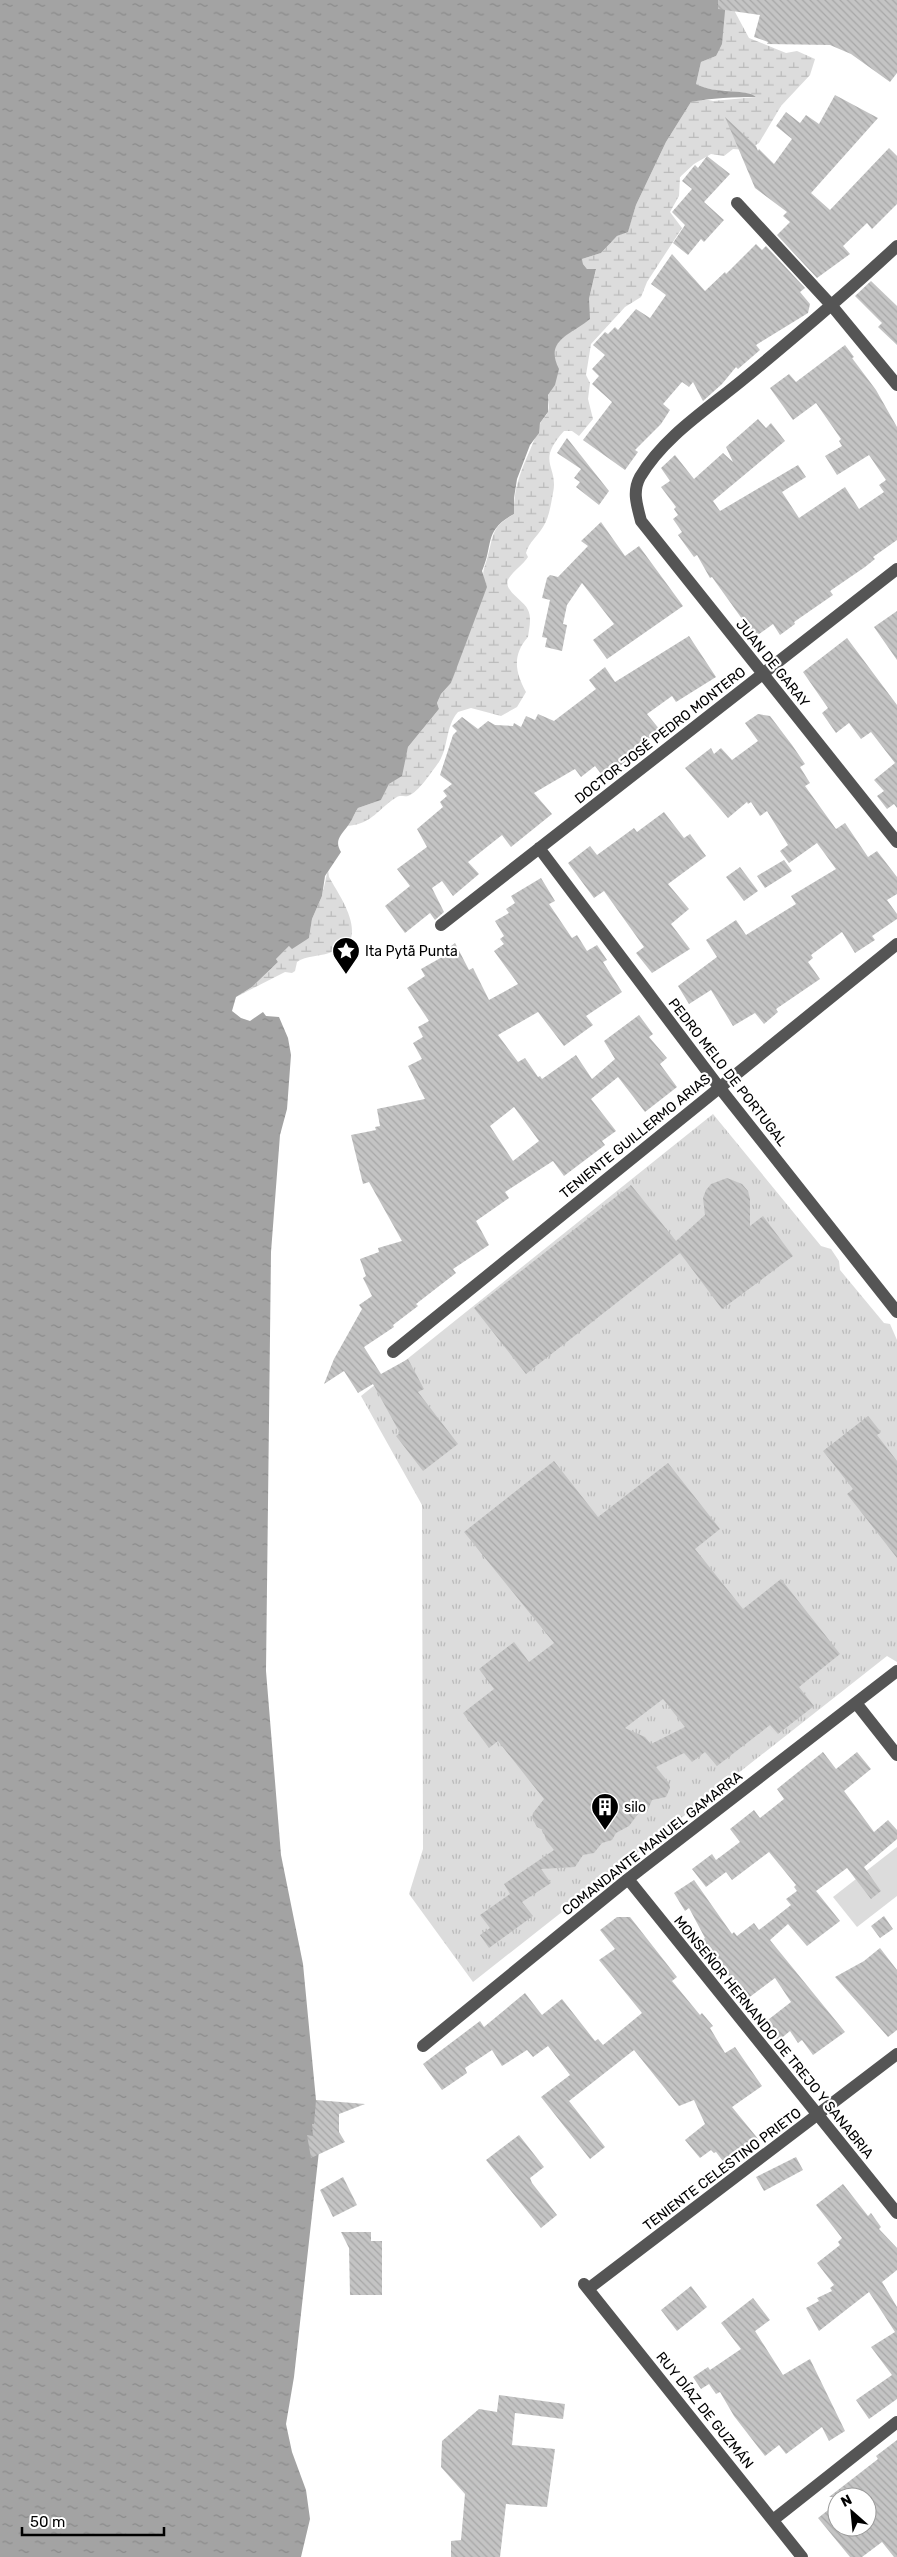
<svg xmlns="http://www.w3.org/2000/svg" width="897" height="2557" font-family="Rubik,sans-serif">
  <defs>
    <pattern id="grass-tufts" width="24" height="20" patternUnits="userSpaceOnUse" patternTransform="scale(1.25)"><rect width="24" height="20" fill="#dcdcdc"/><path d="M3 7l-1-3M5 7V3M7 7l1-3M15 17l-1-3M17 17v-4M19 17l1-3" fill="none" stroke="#bbb"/></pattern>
    <pattern id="wetland-marsh" width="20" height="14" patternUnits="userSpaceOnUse" patternTransform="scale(1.25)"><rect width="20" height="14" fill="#dcdcdc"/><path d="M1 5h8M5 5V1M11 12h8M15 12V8" fill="none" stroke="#bbb"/></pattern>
    <pattern id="water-ripples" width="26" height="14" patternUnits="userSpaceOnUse" patternTransform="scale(1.25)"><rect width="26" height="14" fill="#a3a3a3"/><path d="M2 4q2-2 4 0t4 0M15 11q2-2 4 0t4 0" fill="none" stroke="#8b8b8b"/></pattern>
    <pattern id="building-back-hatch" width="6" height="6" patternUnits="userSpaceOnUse" patternTransform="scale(1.25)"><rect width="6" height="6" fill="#c4c4c4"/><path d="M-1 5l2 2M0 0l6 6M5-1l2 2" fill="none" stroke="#a7a7a7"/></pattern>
  </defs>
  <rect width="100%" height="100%" fill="#fff"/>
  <path fill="url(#grass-tufts)" d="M713,1114L821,1246L831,1249L839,1261L840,1270L884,1323L890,1324L897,1340V1662L887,1656L473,1982L409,1894L423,1849L422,1505L361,1396Z"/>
  <path fill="url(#wetland-marsh)" d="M734,0L735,12L749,38L786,53L797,51L815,59L810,75L781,106L759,143L748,150L733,149L724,156L711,154L694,164L680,177L679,196L670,212L682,228L647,282L641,297L625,307L591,344L586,375L590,383L588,399L593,419L579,436L572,431H564C535,463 559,465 553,493C551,504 549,518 543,527C537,537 529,542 526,553L528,557C523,565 514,570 509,578C501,590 524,600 528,610C532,618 529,629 528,637C512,655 515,672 526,692L517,707L501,716L471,708L458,712C445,727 449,746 439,762C432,771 419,792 408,796C404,797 400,795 397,797C377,809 374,823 348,826L358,808L381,800L389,784L401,776L408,747L439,709L437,703L441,694L451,683L484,582C482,572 484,569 487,559C494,535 490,528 514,514C513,477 530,456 540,424C542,419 547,416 548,411C550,406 547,401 548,396C549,391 554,387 555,382C555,371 551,359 555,348C558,337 580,327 589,319V299L596,270L587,269L583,264L582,259L601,253L617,236L628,231L636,205L666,142L691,102L704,99L713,101L756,97C737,87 716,95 696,84L701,62L716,56L725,4Z
    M328,869L329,877C339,895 361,925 348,945C341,947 336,951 329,953C318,957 307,955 297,962L295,971L292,973L285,972L236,997L252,987L278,962L276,959L289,946L309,938L312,919L322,896Z"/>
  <path fill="#dcdcdc" d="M897,1847V1896L857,1927L833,1897Z"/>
  <path fill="url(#water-ripples)" d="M0,0H726L722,44L716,56L701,62L696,84C716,95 746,88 756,97C737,97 709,98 691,102L666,142L636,205L628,232L617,236L601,253L582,259L583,264L587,269H596L589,299L590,319C571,335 544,340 559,369L555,385L548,395V412L540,423L539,433L530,445L517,479L514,498V514C483,531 494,544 482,571L487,587L451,683L441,694L437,703L439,709L408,747L402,776L389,784L381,800L358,808C354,814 352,821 347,827C341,835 334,841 341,852L325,876L322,896L312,919L309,938L292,949L289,946L276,959L278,962L252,987L236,997L232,1011L241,1018L250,1021L263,1012L266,1016L279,1017L288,1038L291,1055L287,1109L280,1135L271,1252L266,1671L281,1855L303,1964L320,2142L294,2377L286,2424L292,2452L306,2490L310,2519L301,2557H0Z"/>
  <path fill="url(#building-back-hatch)" fill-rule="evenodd" d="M718,0H897V73L890,82L851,54L830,45L767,44L768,42L754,37L760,15L718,9Z
    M835,95L878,118L811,193L830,210L889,148L897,156V204L872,229L867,223L843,246L850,254L817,278L777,235L790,222L783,216L787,212L755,188L725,117L756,146L758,151L759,149L774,164L792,139L776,126L786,112L800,123L806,115L819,124Z
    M707,156L730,174L704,202L724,220L704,242L701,239L688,255L673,243L685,225L672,212L692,189L682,181L695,165L698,168Z
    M756,244L762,250L766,246L805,288L800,292L810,304L808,313L756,345L760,350L738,369L736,367L722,384L703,401L693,382L689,387L682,382L663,404L670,410L661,424L635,450L638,452L625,470L583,440L612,402L592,384L599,376L592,369L605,355L593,345L605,332L608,334L615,327L618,330L636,309L650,318L666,295L651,284L672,254L705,291L725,272L726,274Z
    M871,281L897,306V345L878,327L882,323L855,296Z
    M845,345L854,357L852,358L876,390L897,427V540L873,557L875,559L865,567L830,591L833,595L794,622L795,624L780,635L773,624L755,637L712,577L710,578L697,555L694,557L678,535L682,532L673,519L678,515L674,509L676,507L661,487L670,481L661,468L675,455L694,479L723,453L733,462L726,447L758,419L766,428L771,423L785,441L713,501L720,511L798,465L806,477L782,492L799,518L845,487L859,509L884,492L879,485L886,480L869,455L837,475L825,456L842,446L839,441L841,439L816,403L793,420L770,388L789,374L796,382Z
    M567,438L609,491L599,505L576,487L580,482L574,478L581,469L557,453Z
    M601,522L625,556L639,546L683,606L607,659L593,640L614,624L582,583L567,605L563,624L567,625L562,651L545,647L547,638L542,637L550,600L542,598L547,578L550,575L558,577L588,546L581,541Z
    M897,611V660L874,627Z
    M689,636L716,677L676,702L672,696L647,714L660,730L639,746L642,749L616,769L614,766L602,775L595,766L581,777L575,769L534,793L552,814L511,847L502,835L468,862L479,874L453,896L442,881L432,888L444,912L435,920L430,913L405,933L385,906L410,886L397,869L427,847L417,829L443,807L440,802L447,796L443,791L452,784L440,775L453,735L457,731L452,726L462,717L478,729L488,721L495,725L513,726L514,723L521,727L526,716L535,720L538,714L554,721L596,689L589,680L605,667L615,682Z
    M847,638L897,705V808L894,804L887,809L877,796L884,791L874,780L895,763L871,732L861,739L849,723L836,733L822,713L828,708L803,672Z
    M758,714L770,716L792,745L805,764L800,767L810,783L805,786L836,829L845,823L868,857L877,851L897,877V894L887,900L897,914V919L872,936L875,940L855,953L842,932L811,955L813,958L808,962L820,979L776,1009L778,1012L764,1024L755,1013L733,1026L711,990L689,1004L678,986L717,957L706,940L736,920L746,935L796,904L791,896L836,869L817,843L789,863L780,851L788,845L767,811L760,816L751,802L748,804L747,802L728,818L685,768L711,748L714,754L721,748L732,760L758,741L745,723Z
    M664,812L684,838L690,834L706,856L668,884L689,909L671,924L690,949L652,973L636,953L644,947L604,891L594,898L568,863L590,846L597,855L634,828L637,832Z
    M784,860L792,871L765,888L757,876Z
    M740,867L758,891L744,901L726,877Z
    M541,878L555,901L549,904L572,938L577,935L587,951L597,945L607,960L603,962L622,992L586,1016L593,1025L564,1046L538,1012L498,1035L518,1062L525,1058L538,1077L540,1076L542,1079L576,1055L592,1079L615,1059L604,1041L639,1015L653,1034L649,1037L667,1058L660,1064L677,1087L645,1112L618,1077L591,1099L616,1131L602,1141L605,1145L564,1176L553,1161L505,1192L509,1198L476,1221L489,1245L453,1269L456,1273L416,1304L418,1306L393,1325L394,1327L364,1347L381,1374L408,1359L424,1389L418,1392L458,1444L423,1471L396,1436L400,1433L373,1384L358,1393L344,1371L324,1384L334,1359L362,1309L359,1305L372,1296L363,1278L366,1276L360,1259L379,1252L378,1248L402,1241L369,1182L363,1184L351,1135L376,1130L375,1127L380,1126L377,1109L425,1099L408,1066L422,1059L413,1043L423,1037L418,1027L429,1021L407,988L425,976L421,969L444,956L442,953L455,943L469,970L473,968L489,1000L518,984L494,951L504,944L500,939L504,936L495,921L509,913L506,909L515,903L511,896ZM514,1107L539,1141L513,1161L490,1126Z
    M727,1178L742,1184L748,1191L750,1199V1226L763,1216L793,1256L722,1309L680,1253L526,1374L474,1308L631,1185L676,1241L705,1215L703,1198L706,1190L711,1184Z
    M868,1416L881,1432L877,1435L897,1461V1558L847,1494L853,1489L823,1451Z
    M554,1461L598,1517L668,1463L720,1529L695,1549L743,1609L781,1579L840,1654L799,1687L814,1706L778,1734L770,1725L717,1766L705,1752L692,1762L684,1753L656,1767L669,1783L670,1788L666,1797L652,1800L647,1812L638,1814L629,1826L616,1833L612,1840L602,1843L594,1853L583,1855L575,1867L541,1869L551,1883L522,1902L533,1916L489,1948L480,1935L490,1928L480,1915L510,1894L504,1884L554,1850L546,1840L543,1830L537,1827L532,1818L533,1813L544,1799L498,1741L489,1748L463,1713L494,1689L479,1669L514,1642L529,1662L554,1643L464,1532ZM663,1699L685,1727L651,1744L645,1737L625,1728Z
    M823,1752L836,1769L857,1752L871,1769L844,1791L874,1832L888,1820L897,1830V1839L864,1867L881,1891L871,1899L847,1868L816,1891L840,1921L807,1946L788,1924L770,1940L845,2032L813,2055L802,2040L798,2043L790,2031L778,2041L764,2023L791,2002L775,1978L747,1999L701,1941L705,1938L689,1908L685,1911L674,1893L694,1880L732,1934L734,1932L737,1936L754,1923L759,1930L791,1905L786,1899L797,1891L794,1887L796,1885L769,1852L732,1880L726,1872L706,1887L692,1869L712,1854L716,1860L740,1842L730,1829L754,1810L760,1818L784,1799L777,1789Z
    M884,1916L893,1929L880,1938L871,1926Z
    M617,1917H630L677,1977L672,1981L700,2015L702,2013L713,2026L710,2028L725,2053L735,2047L762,2086L732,2107L759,2140L726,2165L716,2152L714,2153L711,2150L700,2158L685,2140L705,2124L694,2100L679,2106L634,2050L569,2101L605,2147L590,2159L541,2097L570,2075L548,2046L533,2057L527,2050L502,2066L492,2050L465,2068L467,2073L442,2090L423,2064L480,2021L484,2027L525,1993L542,2015L562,1999L595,2041L598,2039L603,2045L642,2013L599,1960L615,1949L600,1930Z
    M880,1948L897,1970V2030L888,2037L835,1977L864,1961Z
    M316,2100L365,2104L339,2114V2132L345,2142L311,2158L307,2135L313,2136L312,2124H314Z
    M519,2135L544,2167L530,2178L532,2183L557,2215L541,2228L486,2160Z
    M796,2157L803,2170L764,2191L756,2177Z
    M343,2177L357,2205L333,2217L320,2190Z
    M843,2184L868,2216L871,2213L881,2227L879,2229L897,2248V2270L882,2282L897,2307V2399L869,2419L856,2400L892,2375L871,2347L895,2332L869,2292L819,2331L806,2308L819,2301L817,2298L832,2291L830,2288L834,2285L817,2263L840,2245L838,2242L842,2238L816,2205Z
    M341,2232H371V2241H382V2295H350L349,2248Z
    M691,2286L707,2307L677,2331L661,2310Z
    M753,2298L770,2320L755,2331L783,2375L810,2359L845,2431L829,2441L822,2427L786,2454L779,2445L765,2456L734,2416L720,2392L716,2394L709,2384L701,2389L693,2377L708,2367L710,2370L741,2349L721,2323Z
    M499,2395L565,2404L563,2419L515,2413L512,2445L555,2449L547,2507L506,2504L500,2557H451V2541L461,2540L465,2494L441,2467L442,2441L479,2409L497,2412Z
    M897,2440V2557H894L882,2542L862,2557H850L818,2518L837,2503V2527H867V2497H829L878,2459L876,2456Z"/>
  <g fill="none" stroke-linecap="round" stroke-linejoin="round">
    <path stroke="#555" stroke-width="12" d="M737,203L832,306L897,385
      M897,246C848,292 797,335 745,378C709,408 664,436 640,477C632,492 637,505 641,521L897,842
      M539,848L719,1087L897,1312
      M441,925L897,569
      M393,1352L897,944
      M856,1703L897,1755
      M628,1879L897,2213
      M423,2046L628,1879L897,1671
      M584,2284L802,2557
      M588,2289L897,2054
      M773,2520L897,2422"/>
  </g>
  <defs>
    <symbol id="sight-pin" viewBox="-11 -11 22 30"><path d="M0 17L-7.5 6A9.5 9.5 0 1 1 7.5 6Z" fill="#000" stroke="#fff"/><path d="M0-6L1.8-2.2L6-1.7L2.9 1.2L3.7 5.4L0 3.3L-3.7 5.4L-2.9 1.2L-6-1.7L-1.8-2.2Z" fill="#fff"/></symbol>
    <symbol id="building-pin" viewBox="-11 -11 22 30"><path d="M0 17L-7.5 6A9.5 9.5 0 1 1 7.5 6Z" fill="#000" stroke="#fff"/><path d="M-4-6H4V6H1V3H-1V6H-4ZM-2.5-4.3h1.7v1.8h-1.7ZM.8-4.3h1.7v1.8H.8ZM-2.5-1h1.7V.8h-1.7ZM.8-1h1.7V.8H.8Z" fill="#fff"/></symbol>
  </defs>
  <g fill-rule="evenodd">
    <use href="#sight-pin" x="330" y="935" width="32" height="43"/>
    <use href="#building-pin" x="589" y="1791" width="32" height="43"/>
  </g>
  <g text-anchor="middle" stroke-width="4.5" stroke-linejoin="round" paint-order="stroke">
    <g font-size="14" fill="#000" stroke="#fff">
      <text transform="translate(773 663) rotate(51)" y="5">JUAN DE GARAY</text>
      <text transform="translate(660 735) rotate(-38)" y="5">DOCTOR JOSÉ PEDRO MONTERO</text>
      <text transform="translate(728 1072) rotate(52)" y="5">PEDRO MELO DE PORTUGAL</text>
      <text transform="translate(635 1136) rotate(-39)" y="5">TENIENTE GUILLERMO ARIAS</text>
      <text transform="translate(652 1843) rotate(-38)" y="5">COMANDANTE MANUEL GAMARRA</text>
      <text transform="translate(774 2037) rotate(51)" y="5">MONSEÑOR HERNANDO DE TREJO Y SANABRIA</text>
      <text transform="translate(722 2169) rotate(-37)" y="5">TENIENTE CELESTINO PRIETO</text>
      <text transform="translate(705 2410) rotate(51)" y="5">RUY DÍAZ DE GUZMÁN</text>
    </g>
    <g font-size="14" fill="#000" stroke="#fff" text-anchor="start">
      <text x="365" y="956">Ita Pytã Punta</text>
      <text x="624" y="1812">silo</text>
    </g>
  </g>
  <g transform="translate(852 2512) rotate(333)"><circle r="24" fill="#ffffff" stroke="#999999"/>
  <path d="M0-4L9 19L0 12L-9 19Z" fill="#000000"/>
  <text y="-8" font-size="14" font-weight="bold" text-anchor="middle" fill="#000000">N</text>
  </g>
  <path d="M22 2527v8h142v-8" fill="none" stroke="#000000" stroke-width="2.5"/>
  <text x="30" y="2527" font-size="15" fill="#000000" stroke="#ffffff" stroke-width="4" paint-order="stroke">50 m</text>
</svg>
